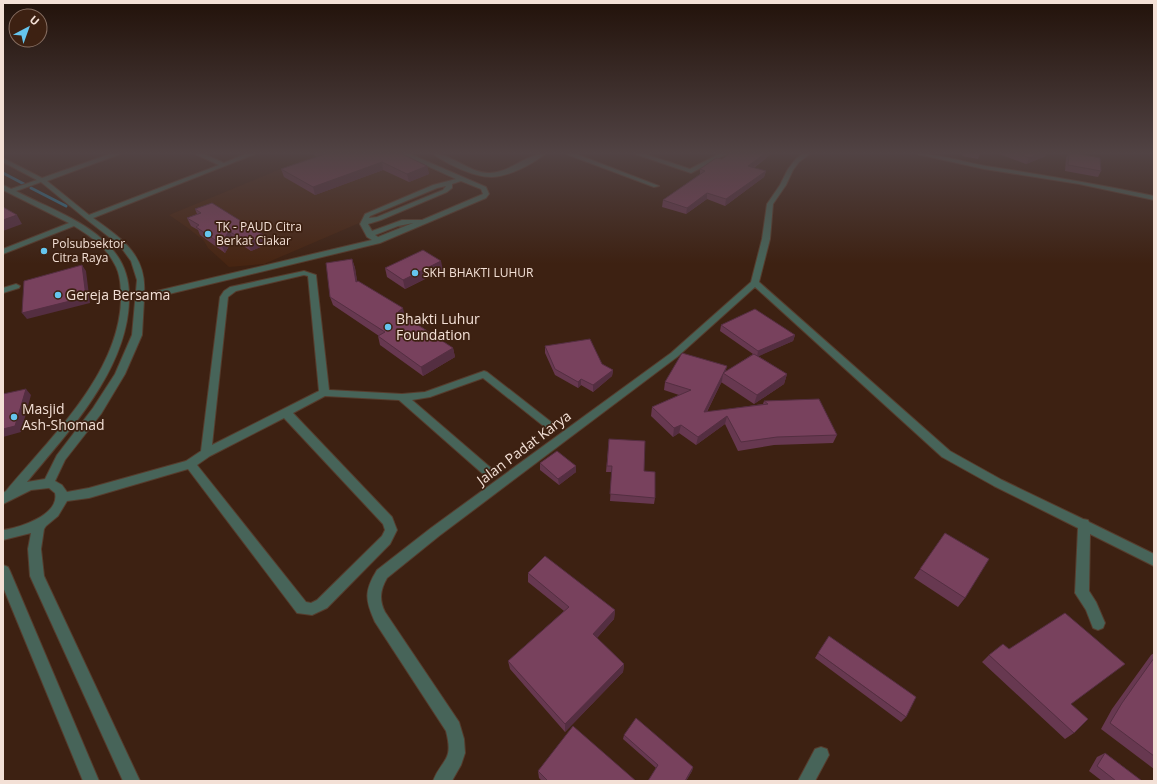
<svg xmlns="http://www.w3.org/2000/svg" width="1157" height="784" font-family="'Open Sans',sans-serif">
  <rect width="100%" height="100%" fill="#3d2112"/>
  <path fill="#472512" d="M317,154H396L457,181L264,264L229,267L208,248L204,241L188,228L169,215Z"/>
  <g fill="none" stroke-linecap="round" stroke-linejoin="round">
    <path stroke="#2b7593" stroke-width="3" d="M3,173L24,184
      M31,188L66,206"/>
    <defs>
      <path id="minor" d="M110,154H120L47,181L89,215L219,165L195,154H204L224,163L245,154H255L93,218C122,239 147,255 144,294L372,240L367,237L360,224L365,214L433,185L456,179L401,154H410L486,187L489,194L486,198L380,243L144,300L142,335L125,374L101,414L65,460L55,481L62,485L67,492L89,488L186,461L201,451L220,297L224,291L230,287L304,271L316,275L329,390L402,394L425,392L484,371L487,372L555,425L554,428H546L483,378L430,397L412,400L491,468L493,471L491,474L487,475L483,474L399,400L325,396L293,413L392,517L397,530L390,544L327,608L312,615L297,613L188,469L89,498L67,501L58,516L46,526L44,529L41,549L44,576L140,781H123L30,576L28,549L31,533L3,540V530C19,528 60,515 55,493L49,488L31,490L3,504V493L6,491C50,438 118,375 121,301C121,289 121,274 114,263C106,247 89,235 74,226L3,254V249L69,223L3,190V185L11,189L37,180L3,162V158L42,178ZM461,181L481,189L483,194L422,220H402L372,231L368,224L381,220L447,192L452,188V184ZM41,182L86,219L113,240L123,250L131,261L137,280L132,335L115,374L93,408L57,455L45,479L27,482C69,431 127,370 129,301C130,281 125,263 111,248C86,220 48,208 16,191ZM446,186L443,190L377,217L369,218L370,216L437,188ZM413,223L378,237L375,235L398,226ZM304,275L308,276L319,391L212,445L228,297L236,291ZM284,418L383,524L385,530L382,536L317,600L311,603L306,602L197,465L210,456Z
        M433,154C453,154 469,173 489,173C510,173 525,154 545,154C531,165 508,177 491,177C474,177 447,164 433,154Z
        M566,154H576L659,186L654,187Z
        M635,154H645L690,169L719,154H727L691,173Z
        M802,154H810L799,162L793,170L786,185L773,204L770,239L759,282L950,451L1002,480L1083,519L1088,520L1089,522L1154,554V566L1090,534L1089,591L1096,602L1105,623L1103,628L1098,630L1093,628L1086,610L1075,593L1078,528L994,486L942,457L755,287L677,357L439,536L387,578C380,590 379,600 385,612L459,722L464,739L465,753L461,765L453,779L452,781H433C442,758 454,762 446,731L375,622C365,600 364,591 377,570L431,528L671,353L751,282L762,239L767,204L780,185L788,169L795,160Z
        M917,154C941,154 963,162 986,166C1043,175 1098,184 1154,196V200L1079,184L984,169Z
        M16,284L20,286L19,288L3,293V288Z
        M3,565L8,567L10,571L99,781H83L3,587Z
        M821,747L827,749L829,755L815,781H798L815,749Z"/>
    </defs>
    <use href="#minor" stroke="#563c2d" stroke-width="2"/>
    <use href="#minor" fill="#476459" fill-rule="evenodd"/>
  </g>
  <path fill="#673850" d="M314,154H402L427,166L429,174L409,182L383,170L315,195L284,177L281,169L317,157L315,156Z
    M729,154H771L754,168L766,171L764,177L725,206L707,199L686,214L662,207L663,200L700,174V169L722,159Z
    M963,154H980L978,159L962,156Z
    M999,154H1046V156L1026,164Z
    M1068,154H1080L1101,171L1098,177L1065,171L1066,158Z
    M195,209L268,244L251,251L233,239L225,253L200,235L198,230L191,226L187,218L197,214Z
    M352,259L355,268L357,282L405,316L453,348L455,357L423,376L380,345L378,336H379L333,305L330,297Z
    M385,268L443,270L405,289L387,277Z
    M721,325L795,335L793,341L758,356L787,374L784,384L754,404L721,382L722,381L707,412L763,404L764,401L837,435L833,443L774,445L738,451L725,424L696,445L679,433L673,437L651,416L652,407L679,395L664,390L665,382L727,366L725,372L753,354L720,331Z
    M545,346L602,364L613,370L612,376L593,392L581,385L578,388L555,375L545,353Z
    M609,439L644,471L655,498L654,504L610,501L612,472H606Z
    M540,463L576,472L559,485L540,470Z
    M945,533L965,598L958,607L914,578Z
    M528,573L615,610L614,619L597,638L624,664L623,672L565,732L510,669L508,661L564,611L528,582Z
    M818,653L906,717L901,722L815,658Z
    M1154,653V769L1101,729L1112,709L1151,655Z
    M989,655L1071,704L1074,733L1065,739L982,662Z
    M624,735L693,767L692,771L686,781H648L656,768L623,739Z
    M1105,753L1142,781H1102L1089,771L1097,757Z
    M538,771L636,781H542L539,778Z"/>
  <path fill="#542e41" d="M764,154H771L747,172L748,166Z
    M1037,154H1046V156L1026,164L1029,158Z
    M382,162L383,170L315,195L313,187Z
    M427,166L429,174L409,182L407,174Z
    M766,171L764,177L725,206L726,199Z
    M707,193V199L686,214L687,208Z
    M17,215L22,224L3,231V220Z
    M229,231L233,239L225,253L221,244Z
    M265,236L268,244L251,251L247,243Z
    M352,259L355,268L359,291L356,282Z
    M441,261L443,270L405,289L403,280Z
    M82,265L86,271L90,303L27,319L22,313Z
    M403,308L405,317L398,312Z
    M795,335L793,341L757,357L758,351Z
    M453,348L455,357L423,376L421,367Z
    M727,366L725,374L723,373L722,381L702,421L704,412Z
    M613,370L612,376L593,392V385Z
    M787,374L784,384L754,404L757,395Z
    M581,379V385L578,388V382Z
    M26,389L31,395L21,432L3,437V429Z
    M727,416L725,424L696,445L698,437Z
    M681,425L679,433L673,437L674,428Z
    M576,466V472L559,485L558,479Z
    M615,610L614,619L593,642V634Z
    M624,664L623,672L565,732V724Z
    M693,767L692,771L686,781H685Z"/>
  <path fill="#78415d" stroke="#542e41" d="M325,154H402L427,166L407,174L382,162L313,187L281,169Z
    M729,154H764L748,166L766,171L726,199L707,193L687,208L663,200L705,171L700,169L716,158L722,159Z
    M1020,154H1037L1029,158Z
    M1069,154H1080L1100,158L1101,171L1068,165Z
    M212,203L265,236L247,243L229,231L221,244L196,227L199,225L187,218L201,213L195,209Z
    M3,207L17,215L3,220Z
    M423,250L441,261L403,280L385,268Z
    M352,259L356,282L358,281L403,308L398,312L453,348L421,367L378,336L385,332L330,297L326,263Z
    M82,265L86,297L22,313L24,281Z
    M755,309L795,335L758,351L721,325Z
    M590,339L602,364L613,370L593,385L581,379L578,382L555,369L545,346Z
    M682,353L727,366L704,412L768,404L764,401L819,399L837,435L777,437L741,442L727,416L698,437L681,425L674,428L652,407L691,390L665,382Z
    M754,354L787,374L757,395L723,373Z
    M26,389L15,426L3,429V394Z
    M609,439L645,441L644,471L655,472V498L610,494L612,466H607Z
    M557,451L576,466L558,479L540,463Z
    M945,533L989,559L965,598L920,569Z
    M545,556L615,610L593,634L624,664L565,724L508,661L569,607L528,573Z
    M1065,613L1125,664L1071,704L1088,719L1074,733L989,655L1003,644L1009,649Z
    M829,636L916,697L906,717L818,653Z
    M1154,658V756L1110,723L1122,703Z
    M636,718L693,767L685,781H648L658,765L624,735Z
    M573,726L636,781H548L538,771Z
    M1105,753L1142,781H1116L1097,766Z"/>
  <linearGradient id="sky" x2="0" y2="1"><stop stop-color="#22120a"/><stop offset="0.58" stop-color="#514344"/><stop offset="1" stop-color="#514344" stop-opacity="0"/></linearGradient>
  <rect width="1157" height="264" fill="url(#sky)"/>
  <g fill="#65c5ee" stroke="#3d2112" stroke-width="1.5">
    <circle cx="208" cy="234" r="4"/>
    <circle cx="44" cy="251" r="4"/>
    <circle cx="415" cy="273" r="4"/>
    <circle cx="58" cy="295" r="4"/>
    <circle cx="388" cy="327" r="4"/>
    <circle cx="14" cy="417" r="4"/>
  </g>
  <g text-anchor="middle" stroke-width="3.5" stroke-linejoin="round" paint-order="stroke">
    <g font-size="12" fill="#f3e0d6" stroke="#3d2112" text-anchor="start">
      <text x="216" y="231">TK - PAUD Citra<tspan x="216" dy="14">Berkat Ciakar</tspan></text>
      <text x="52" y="248">Polsubsektor<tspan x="52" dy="14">Citra Raya</tspan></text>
      <text x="423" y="277">SKH BHAKTI LUHUR</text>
    </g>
    <g font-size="14" fill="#f3e0d6" stroke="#3d2112" text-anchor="start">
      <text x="66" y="300">Gereja Bersama</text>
      <text x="396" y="324">Bhakti Luhur<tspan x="396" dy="16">Foundation</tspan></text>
      <text x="22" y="414">Masjid<tspan x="22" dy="16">Ash-Shomad</tspan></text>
    </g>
    <g font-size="14" fill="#f3e0d6" stroke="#3d2112">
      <text transform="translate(524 448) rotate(-37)" y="5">Jalan Padat Karya</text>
    </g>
  </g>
  <rect width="1157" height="784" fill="none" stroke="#f3e0d6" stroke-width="8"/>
  <g transform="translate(28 28) rotate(41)"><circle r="19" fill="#3d2112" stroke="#866d60"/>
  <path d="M0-3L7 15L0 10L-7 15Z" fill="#65c5ee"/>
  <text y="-6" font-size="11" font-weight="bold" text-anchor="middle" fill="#f3e0d6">U</text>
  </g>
</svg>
